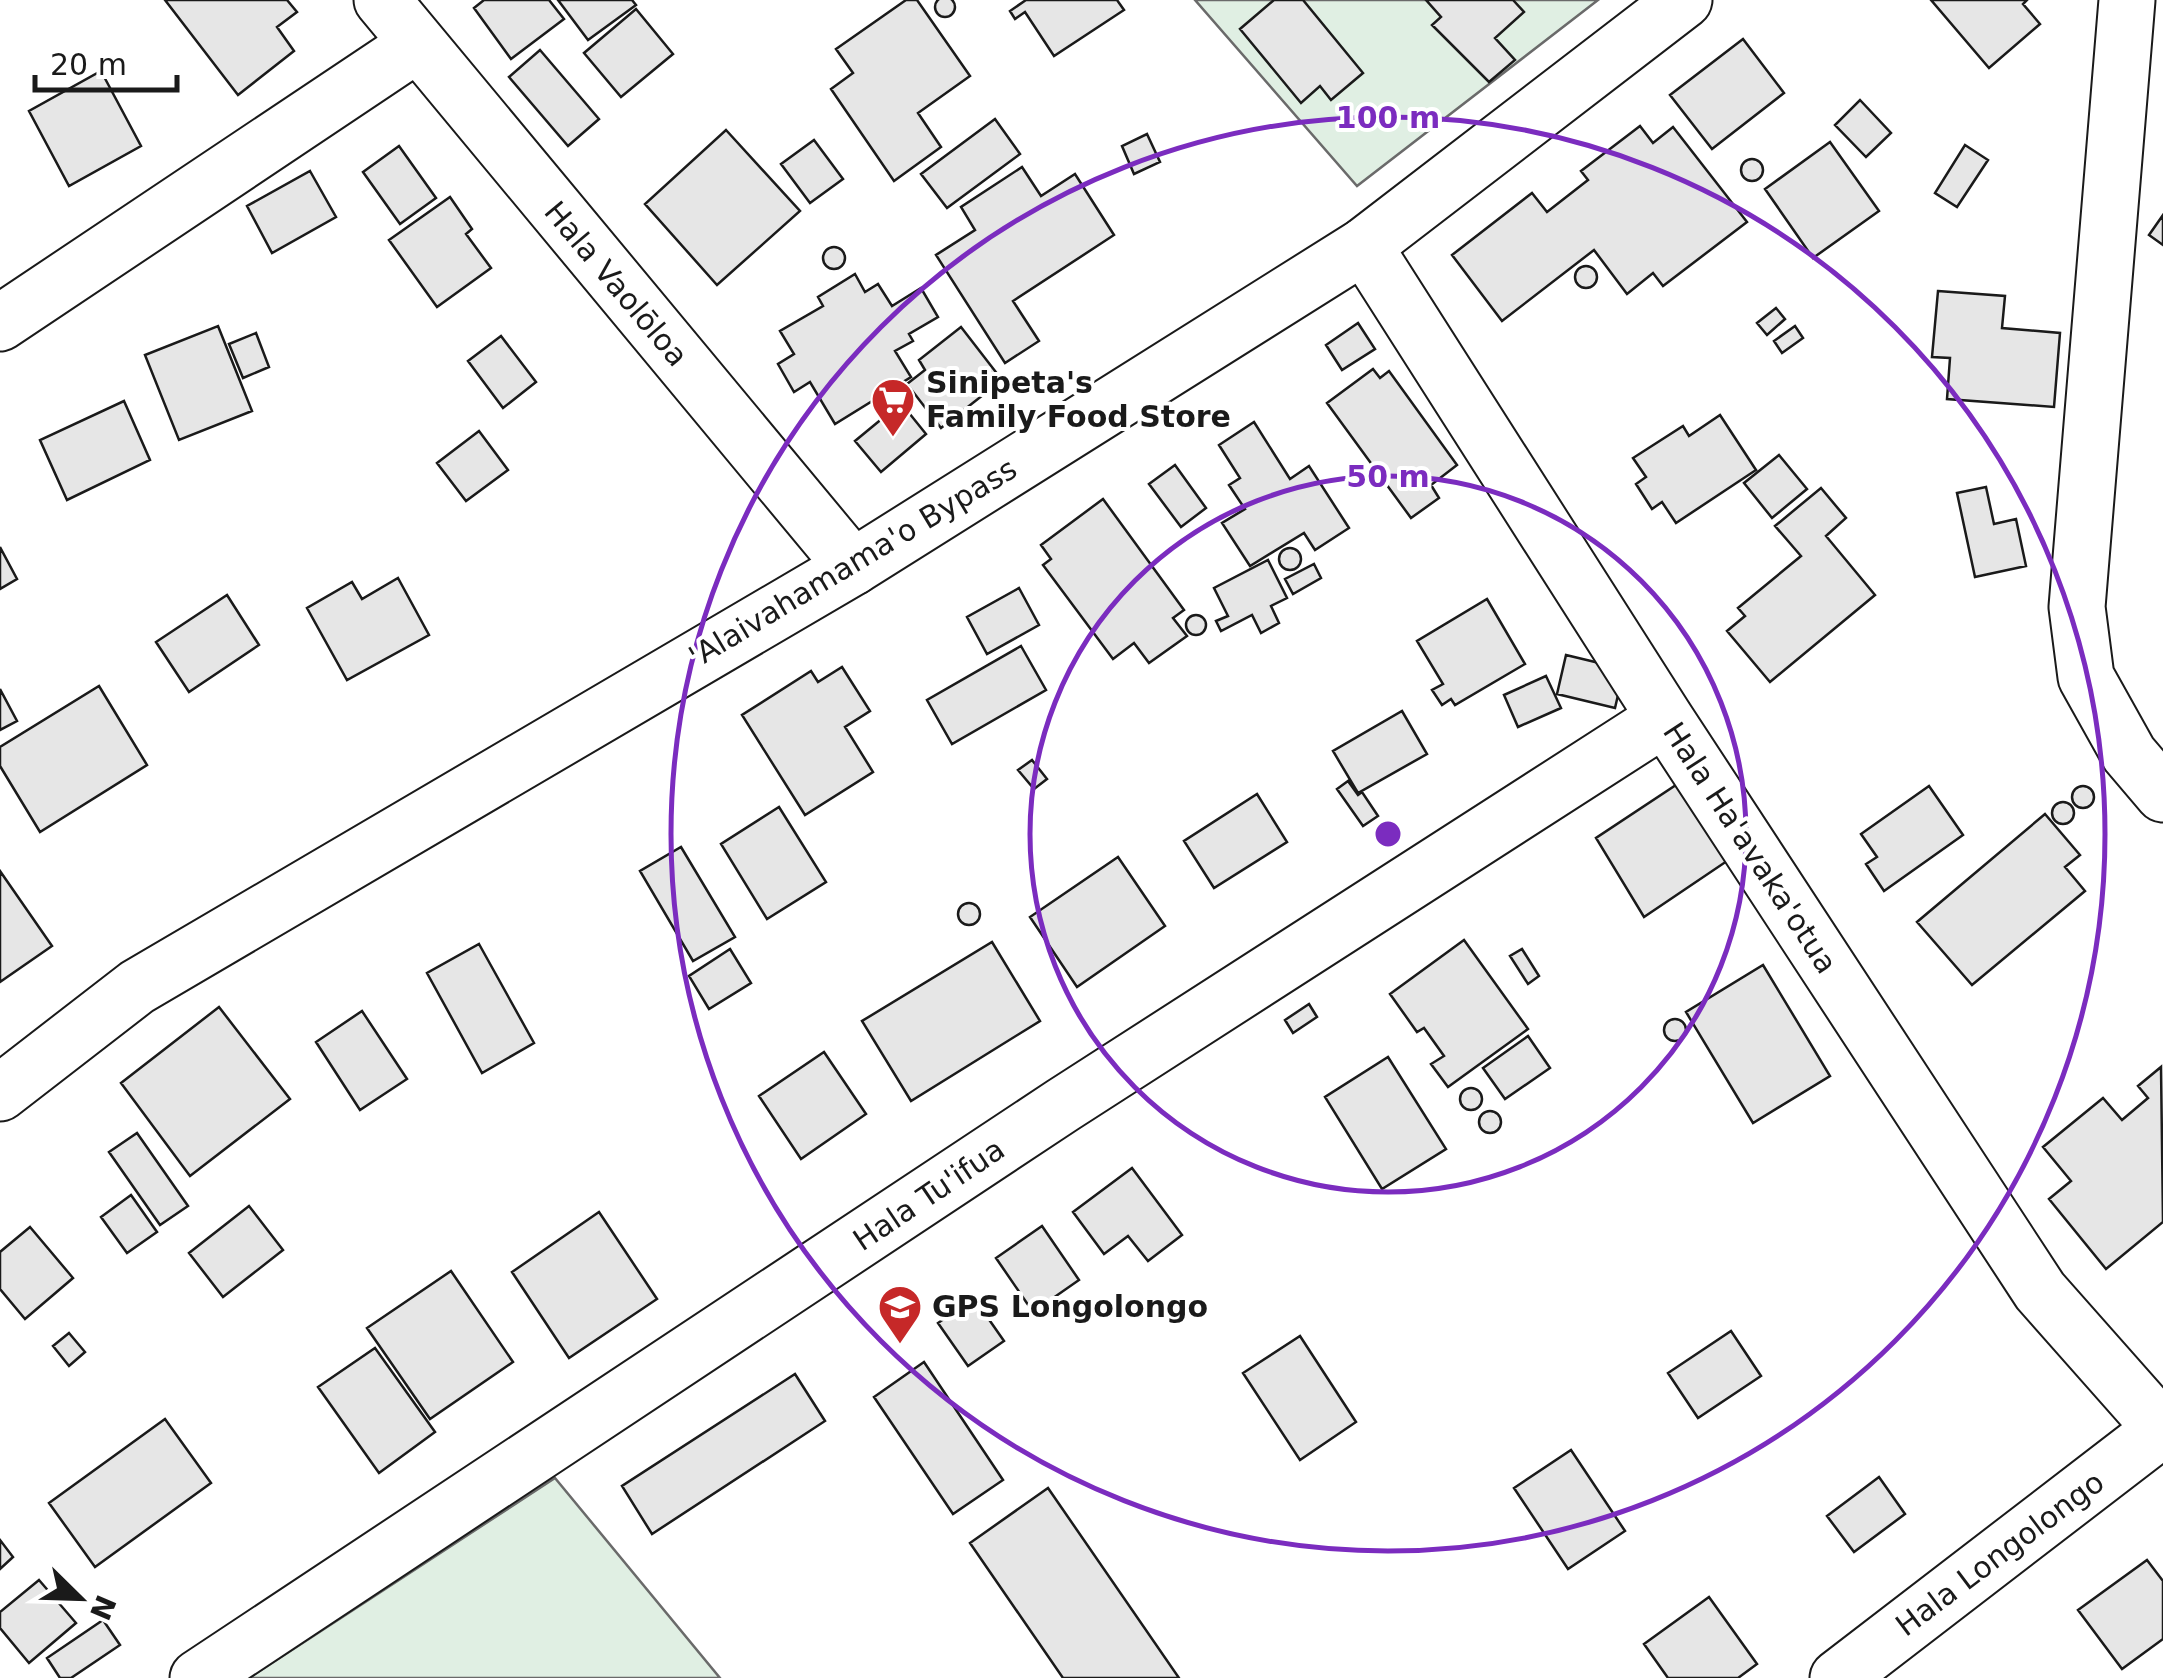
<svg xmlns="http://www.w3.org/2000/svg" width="2163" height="1678" font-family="'DejaVu Sans',sans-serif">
  <rect width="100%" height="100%" fill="#fff"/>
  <path fill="#e0efe3" stroke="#6a6a6a" stroke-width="2.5" d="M1195,0H1598L1357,186Z
    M555,1478L720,1678H249Z"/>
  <path fill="#e6e6e6" stroke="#1a1a1a" stroke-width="2.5" d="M935 7a10 10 0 1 1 20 0a10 10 0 1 1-20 0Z
    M165,0H287L297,12L277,27L294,51L238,95Z
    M484,0H549L564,19L511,59L474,8Z
    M558,0H632L636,5L588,40Z
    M906,0H917L970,76L918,113L941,147L894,181L831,89L853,73L836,49Z
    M1026,0H1117L1124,10L1054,56L1025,12L1015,19L1010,11Z
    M1274,0H1303L1363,73L1331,100L1320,86L1301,103L1240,29Z
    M1426,0H1513L1524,12L1495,38L1515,60L1489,82L1432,25L1441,17Z
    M1931,0H2027L2023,4L2040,24L1989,68Z
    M636,9L673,54L621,97L584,53Z
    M1743,39L1784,93L1712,149L1670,95Z
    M540,50L599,119L568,146L509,77Z
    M101,71L141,146L69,186L29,111Z
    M1860,100L1891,133L1866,157L1835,125Z
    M995,119L1020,154L947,208L921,174Z
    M1640,126L1653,143L1673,127L1747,222L1663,286L1653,273L1627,294L1594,250L1502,321L1452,255L1532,193L1547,212L1588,180L1581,171Z
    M726,130L800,211L717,285L645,204Z
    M1147,134L1160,162L1134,174L1122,146Z
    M814,140L843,179L810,203L781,164Z
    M1830,142L1879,211L1813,258L1765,189Z
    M1965,145L1988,160L1957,207L1935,193Z
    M399,146L436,198L400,224L363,172Z
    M1741 170a11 11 0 1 1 22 0a11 11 0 1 1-22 0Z
    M1022,167L1041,196L1075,174L1114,235L1013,301L1039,341L1005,363L936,255L975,230L961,207Z
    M310,171L336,217L272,253L247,206Z
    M450,197L472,229L466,234L491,268L437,307L389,240Z
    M2163,215V245L2149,235Z
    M823 258a11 11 0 1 1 22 0a11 11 0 1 1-22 0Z
    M1575 277a11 11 0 1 1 22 0a11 11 0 1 1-22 0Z
    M855,274L865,292L878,284L892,306L921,288L938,317L909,334L913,341L895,351L911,377L835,424L810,382L794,392L778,364L794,354L780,331L823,306L818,297Z
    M1938,291L2005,296L2002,328L2060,333L2054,407L1947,399L1950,358L1932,357Z
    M1776,308L1785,319L1767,335L1757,323Z
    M1358,323L1375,349L1342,370L1326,345Z
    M218,326L252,411L179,440L145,355Z
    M1795,326L1803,338L1782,353L1774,341Z
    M961,327L1002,380L941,428L907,384L925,370L919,360Z
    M256,333L269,367L243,378L229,344Z
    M501,336L536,382L503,408L468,361Z
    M1373,369L1380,378L1389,371L1457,465L1431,485L1439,498L1411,518L1327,403Z
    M124,401L150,460L67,500L40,440Z
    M901,403L926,434L881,472L855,441Z
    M1720,415L1756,470L1676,523L1662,502L1652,509L1636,484L1646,477L1633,458L1683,426L1689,436Z
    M1254,422L1290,479L1309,466L1349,528L1315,550L1304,533L1250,566L1222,523L1245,509L1229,485L1240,478L1219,445Z
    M479,431L508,470L466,501L437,463Z
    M1779,455L1807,489L1772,518L1744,483Z
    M1175,465L1206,508L1181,527L1149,484Z
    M1986,487L1994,524L2016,519L2026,566L1975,577L1957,493Z
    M1821,488L1846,518L1826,536L1875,595L1770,682L1727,631L1745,616L1738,608L1801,556L1775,526Z
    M1103,499L1184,610L1173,618L1187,636L1149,663L1134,643L1113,659L1043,565L1051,559L1041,545Z
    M0,547L17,579L0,589Z
    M1279 559a11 11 0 1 1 22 0a11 11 0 1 1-22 0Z
    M1268,560L1287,598L1271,606L1279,623L1261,633L1252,615L1221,631L1216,621L1228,616L1214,588Z
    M1314,564L1321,578L1293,594L1285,579Z
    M398,578L429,635L347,680L307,608L352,582L362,599Z
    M1019,588L1039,625L987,654L967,617Z
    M227,595L259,645L189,692L156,642Z
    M1487,599L1525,664L1455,705L1451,699L1442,705L1432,690L1443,684L1417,641Z
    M1186 625a10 10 0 1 1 20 0a10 10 0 1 1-20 0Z
    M1021,646L1046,690L952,744L927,700Z
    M1566,655L1624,669L1615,708L1557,694Z
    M842,667L870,711L845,727L873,772L805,815L742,715L811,671L818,682Z
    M1546,676L1561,708L1518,727L1504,695Z
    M99,686L147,765L40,832L0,766V747Z
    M0,689L17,721L0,730Z
    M1402,711L1427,754L1358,793L1333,751Z
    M1032,760L1047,779L1034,789L1018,770Z
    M1348,781L1358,795L1362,792L1378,816L1363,826L1337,789Z
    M1679,783L1730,859L1644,917L1596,838Z
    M1929,786L1963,835L1884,891L1866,864L1877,857L1861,834Z
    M2072 797a11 11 0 1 1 22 0a11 11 0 1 1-22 0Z
    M1257,794L1287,842L1214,888L1184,841Z
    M2052 813a11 11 0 1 1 22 0a11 11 0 1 1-22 0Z
    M779,807L826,882L767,919L721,844Z
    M2045,814L2080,855L2065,867L2085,891L1972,985L1917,922Z
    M681,847L735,937L693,961L640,871Z
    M1118,857L1165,926L1077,987L1030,917Z
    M0,871L52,946L0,982Z
    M958 914a11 11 0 1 1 22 0a11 11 0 1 1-22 0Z
    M1464,940L1528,1029L1448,1087L1431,1064L1444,1056L1424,1028L1417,1032L1390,994Z
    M992,942L1040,1021L911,1101L862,1021Z
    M479,944L534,1043L482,1073L427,973Z
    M730,949L751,983L709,1009L689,976Z
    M1522,949L1539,976L1528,984L1510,956Z
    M1763,965L1830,1076L1753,1123L1686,1012Z
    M1309,1004L1317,1017L1293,1033L1285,1020Z
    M219,1007L290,1099L190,1176L121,1083Z
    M362,1011L407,1079L360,1110L316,1042Z
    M1664 1030a11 11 0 1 1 22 0a11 11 0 1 1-22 0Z
    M1528,1036L1550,1068L1505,1099L1483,1068Z
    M824,1052L866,1114L801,1159L759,1096Z
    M1388,1057L1446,1149L1382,1189L1325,1097Z
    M2161,1067L2163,1222L2106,1269L2049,1199L2071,1181L2043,1147L2103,1098L2122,1120L2148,1098L2138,1086Z
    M1460 1099a11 11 0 1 1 22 0a11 11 0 1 1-22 0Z
    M1479 1122a11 11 0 1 1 22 0a11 11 0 1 1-22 0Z
    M137,1133L188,1206L160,1225L109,1152Z
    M1132,1168L1182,1235L1148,1261L1128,1236L1104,1254L1073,1212Z
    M131,1195L157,1232L127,1253L101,1217Z
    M249,1206L283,1250L223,1297L189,1253Z
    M599,1212L657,1299L569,1358L512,1272Z
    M1042,1226L1079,1280L1033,1312L996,1258Z
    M30,1227L73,1278L25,1319L0,1289V1252Z
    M451,1271L513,1362L430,1419L367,1328Z
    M974,1298L1004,1341L968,1366L938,1323Z
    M1731,1331L1761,1376L1698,1418L1668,1373Z
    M69,1333L85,1352L69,1366L53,1346Z
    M1300,1336L1356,1422L1300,1460L1243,1373Z
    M375,1348L435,1432L379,1473L318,1387Z
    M924,1362L1003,1480L953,1514L874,1397Z
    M795,1374L825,1421L652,1534L622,1486Z
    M165,1419L211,1483L95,1567L49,1503Z
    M1571,1450L1625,1531L1568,1569L1514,1488Z
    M1879,1477L1905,1514L1854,1552L1827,1516Z
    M1048,1488L1179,1678H1063L970,1543Z
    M0,1540L13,1557L0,1569Z
    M2147,1560L2163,1581V1639L2122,1669L2078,1610Z
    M39,1580L76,1623L29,1663L0,1628V1612Z
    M1709,1597L1757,1664L1738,1678H1668L1644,1644Z
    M103,1620L120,1645L71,1678H60L47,1658Z"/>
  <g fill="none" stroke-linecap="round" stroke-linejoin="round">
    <defs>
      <path id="minor" d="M382,0L853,567
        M2127,0L2077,607L2086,677L2129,754L2163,794
        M1364,246L1665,718L2040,1291L2163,1430
        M0,323L416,45
        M198,1678L1063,1105L1665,718
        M1838,1678L2162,1429"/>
      <path id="major" d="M0,1093L137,987L853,567L1364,246L1684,0"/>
    </defs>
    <use href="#minor" stroke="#1a1a1a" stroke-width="59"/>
    <use href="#major" stroke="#1a1a1a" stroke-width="59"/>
    <use href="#minor" stroke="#fff" stroke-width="55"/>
    <use href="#major" stroke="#fff" stroke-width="55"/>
  </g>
  <g fill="none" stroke="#7b2cbf" stroke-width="5">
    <circle cx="1388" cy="834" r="358"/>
    <circle cx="1388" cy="834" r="717"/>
  </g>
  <defs>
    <symbol id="supermarket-pin" viewBox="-11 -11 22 30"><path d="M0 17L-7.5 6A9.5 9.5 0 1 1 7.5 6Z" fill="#c62828" stroke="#fff"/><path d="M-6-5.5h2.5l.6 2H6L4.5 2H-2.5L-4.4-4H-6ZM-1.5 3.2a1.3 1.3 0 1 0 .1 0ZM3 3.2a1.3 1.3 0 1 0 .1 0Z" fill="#fff"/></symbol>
    <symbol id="school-pin" viewBox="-11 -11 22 30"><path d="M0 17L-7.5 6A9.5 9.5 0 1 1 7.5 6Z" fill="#c62828" stroke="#fff"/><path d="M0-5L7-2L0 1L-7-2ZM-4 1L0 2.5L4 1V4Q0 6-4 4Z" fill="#fff"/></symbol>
  </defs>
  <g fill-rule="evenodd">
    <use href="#supermarket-pin" x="868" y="375" width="50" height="68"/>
    <use href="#school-pin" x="875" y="1282" width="50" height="68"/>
  </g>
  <g text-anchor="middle" stroke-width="8" stroke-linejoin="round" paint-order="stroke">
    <g font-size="30" fill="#1a1a1a" stroke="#fff">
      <text transform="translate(616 284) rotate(50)" y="10">Hala Vaolōloa</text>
      <text transform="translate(853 563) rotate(-31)" y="10">'Alaivahamama'o Bypass</text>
      <text transform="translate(1750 848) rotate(57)" y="10">Hala Ha'avaka'otua</text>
      <text transform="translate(929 1195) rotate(-34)" y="10">Hala Tu'ifua</text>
      <text transform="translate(2000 1554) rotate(-37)" y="10">Hala Longolongo</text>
    </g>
    <g font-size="30" font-weight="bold" fill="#1a1a1a" stroke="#fff" text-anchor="start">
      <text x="926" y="393">Sinipeta's<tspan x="926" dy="34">Family Food Store</tspan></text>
      <text x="932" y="1317">GPS Longolongo</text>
    </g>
  </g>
  <circle cx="1388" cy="834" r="15" fill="#7b2cbf" stroke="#fff" stroke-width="5"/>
  <g font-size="30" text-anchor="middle" font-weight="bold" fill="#7b2cbf" stroke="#fff" stroke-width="8" stroke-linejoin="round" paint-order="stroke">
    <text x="1388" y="128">100 m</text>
    <text x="1388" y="487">50 m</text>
  </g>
  <g transform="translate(80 1598) rotate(113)" stroke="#ffffff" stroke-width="8" paint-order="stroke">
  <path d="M0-8L18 38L0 25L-18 38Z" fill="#1a1a1a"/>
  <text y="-15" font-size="28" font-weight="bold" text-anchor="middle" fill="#1a1a1a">N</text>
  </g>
  <path d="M35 75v15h142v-15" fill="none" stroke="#1a1a1a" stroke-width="5"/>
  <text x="50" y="75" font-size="30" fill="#1a1a1a" stroke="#ffffff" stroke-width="8" paint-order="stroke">20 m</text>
</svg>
